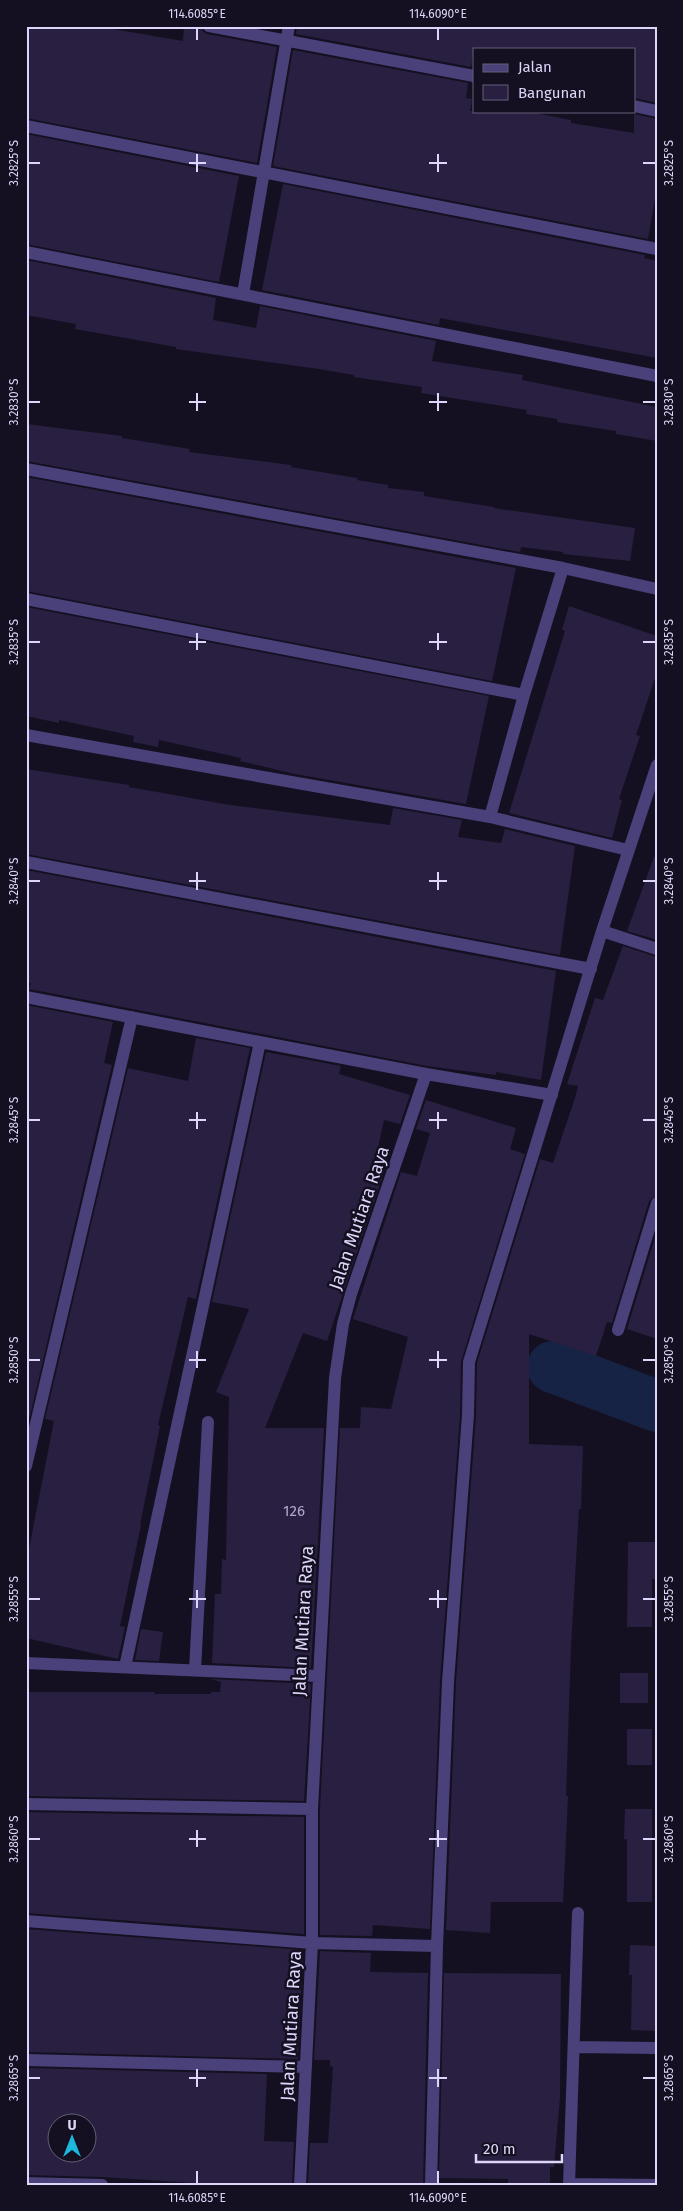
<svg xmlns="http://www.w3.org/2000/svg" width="683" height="2211" font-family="'Fira Sans',sans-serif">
  <rect width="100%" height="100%" fill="#151021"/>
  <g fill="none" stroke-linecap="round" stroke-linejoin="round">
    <path stroke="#162345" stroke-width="52" d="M553,1367L657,1406"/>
  </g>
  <path fill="#291f40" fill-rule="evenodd" d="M30,26H95L183,41L184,26H201L203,32L207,34L277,47L257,163L26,118V49Z
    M297,26H657V103L634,98V49H474L471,67L296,34Z
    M293,50L468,83L466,98L472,99L470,111H524L571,120V123L634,133V114L657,119V187L648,239L273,166Z
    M26,134L239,176L219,282L26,244Z
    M283,184L645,255L644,258L657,261V358L440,318L439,325L262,290Z
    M26,260L216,298L213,320L256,328L260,306L436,341L432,361L523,375L522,380L657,407V441L616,434V431L557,422V419L526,414L527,410L421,393L422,387L354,377V375L319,369L176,349V347L75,329L76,324L26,315Z
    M26,424L122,436V438L190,449L189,452L291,465V467L357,478V480L388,485V488L424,492V496L494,507L493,508L635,528L630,561L563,554V552L521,547L520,552L26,461Z
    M26,477L516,568L492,681L26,591Z
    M569,606L657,636V672L636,735L640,736L619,799L622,800L612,838L509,813L565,631L562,630Z
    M26,607L489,696L466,804L295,774L240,761L241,758L159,740L158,747L133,742L134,736L59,720V723L26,716Z
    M26,769L129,785V787L230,805L390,825L393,808L462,820L458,837L501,843L505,829L575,846L560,955L26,854Z
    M654,857H657V940L627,931Z
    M26,870L556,971L541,1080L496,1072V1075L427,1066L29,989L31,983L26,982Z
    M623,946L657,957V1195L649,1201L612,1323L607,1322L596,1356L529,1334V1444L583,1446L581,1509H579L571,1647L566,1796H568L563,1902H491L490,1933L446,1930L456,1682L476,1416L477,1363L540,1159L553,1163L575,1098L578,1086L567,1084L595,998L603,1000Z
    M26,1005L113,1022L104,1063L112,1065L30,1416L26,1415Z
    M196,1038L250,1048L196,1299L188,1297L158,1425L160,1426L140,1525H141L120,1626L125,1627L118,1659L26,1638V1564L54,1421L45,1419L128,1068L188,1081Z
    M266,1052L341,1066L339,1074L410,1095L400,1124L384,1120L374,1166L385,1169L327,1341L303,1333L265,1428H324L311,1668L212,1663L215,1594H221L222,1559L226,1560L229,1397L216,1392L249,1309L212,1302Z
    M426,1100L516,1128L510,1149L525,1154L461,1362L460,1415L440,1681L430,1929L373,1925L372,1936L320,1935V1809L340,1428H360L361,1407L391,1409L408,1337L353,1319L401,1172L417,1176L430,1133L416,1129Z
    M657,1231V1339L627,1329Z
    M628,1542H655V1579H652V1627H627Z
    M141,1629L163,1632L159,1661L135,1660Z
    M620,1673H648V1703H620Z
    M211,1679L311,1684L304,1801L26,1796V1692H155L154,1694H211V1692H220L221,1682Z
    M627,1729H652V1765H627Z
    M625,1809H652V1902H627V1839H624Z
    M26,1812L304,1817V1934L26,1913Z
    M26,1929L303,1950L298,2059L26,2052Z
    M630,1945L657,1946L656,2031L631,2030L632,1975H629Z
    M320,1951L371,1953L370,1972L428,1973L423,2185H308L310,2143H328L333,2067L330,2066V2060H314Z
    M444,1973L561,1974L560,2097L554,2167H550V2185H508V2179L439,2178Z
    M26,2068L267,2074L264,2141L294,2142L292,2185H226L102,2177L26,2175ZM58,2124H88V2154H58Z"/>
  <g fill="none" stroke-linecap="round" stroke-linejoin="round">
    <path stroke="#4a417a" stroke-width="12" d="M209,26L474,76
      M634,106L657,111
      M26,126L657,249
      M26,252L657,376
      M243,294L289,26
      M26,469L563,568L657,589
      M26,599L524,695
      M26,735L490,817L628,850
      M490,817L524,695L563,568
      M26,862L591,969
      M602,931L657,949
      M26,997L426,1074L552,1095
      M618,1330L657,1203
      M26,1466L132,1017
      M26,1663L318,1676
      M125,1667L260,1042
      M195,1670L208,1422
      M26,1804L312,1809
      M26,1921L312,1943L437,1946
      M575,2047L657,2048
      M26,2060L306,2067
      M26,2183L102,2185
      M569,2184L657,2185
      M300,2185L312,1943V1809L335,1378L343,1324L351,1294L426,1074
      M431,2185L437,1946L448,1682L468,1415L469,1362L602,931L657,765
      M569,2185L578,1913"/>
  </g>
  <path fill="none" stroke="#ded6fa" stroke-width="2" d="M197,28V40M438,28V40M197,154V172M438,154V172M28,163H40M189,163H206M429,163H447M643,163H656M197,393V411M438,393V411M28,402H40M189,402H206M429,402H447M643,402H656M197,633V650M438,633V650M28,642H40M189,642H206M429,642H447M643,642H656M197,872V890M438,872V890M28,881H40M189,881H206M429,881H447M643,881H656M197,1112V1129M438,1112V1129M28,1120H40M189,1120H206M429,1120H447M643,1120H656M197,1351V1368M438,1351V1368M28,1360H40M189,1360H206M429,1360H447M643,1360H656M197,1590V1608M438,1590V1608M28,1599H40M189,1599H206M429,1599H447M643,1599H656M197,1830V1847M438,1830V1847M28,1839H40M189,1839H206M429,1839H447M643,1839H656M197,2069V2087M438,2069V2087M28,2078H40M189,2078H206M429,2078H447M643,2078H656M197,2171V2184M438,2171V2184"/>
  <g text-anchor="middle" stroke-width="5" stroke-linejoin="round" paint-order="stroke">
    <g font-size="15" fill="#b1a8cc">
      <text x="294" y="1516">126</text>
    </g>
    <g font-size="18" fill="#ded6fa" stroke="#151021">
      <text transform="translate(359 1218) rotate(-71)" y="6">Jalan Mutiara Raya</text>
      <text transform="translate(303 1621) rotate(-87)" y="6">Jalan Mutiara Raya</text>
      <text transform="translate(291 2026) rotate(-87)" y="6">Jalan Mutiara Raya</text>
    </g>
  </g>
  <rect width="683" height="2211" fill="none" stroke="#151021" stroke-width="55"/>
  <rect x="473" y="48" width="162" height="65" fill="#151021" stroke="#655f78"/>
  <rect x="483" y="64" width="25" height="8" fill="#4a417a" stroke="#655f78"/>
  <text x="518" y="72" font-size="15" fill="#ded6fa">Jalan</text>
  <rect x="483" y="85" width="25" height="15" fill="#291f40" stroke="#655f78"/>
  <text x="518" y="98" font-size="15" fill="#ded6fa">Bangunan</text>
  <g transform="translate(72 2138)"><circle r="24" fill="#151021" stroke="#655f78"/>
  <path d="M0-4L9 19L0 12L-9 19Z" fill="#1db7de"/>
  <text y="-8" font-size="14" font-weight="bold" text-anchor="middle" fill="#ded6fa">U</text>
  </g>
  <path d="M476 2154v8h86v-8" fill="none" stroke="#ded6fa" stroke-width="2.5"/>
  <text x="483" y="2154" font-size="15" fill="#ded6fa" stroke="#151021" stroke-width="4" paint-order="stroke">20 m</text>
  <rect x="28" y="28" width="628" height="2156" fill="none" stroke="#ded6fa" stroke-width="2"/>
  <g font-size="12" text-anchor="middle" fill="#ded6fa">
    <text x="197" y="18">114.6085°E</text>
    <text x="438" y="18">114.6090°E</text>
    <text transform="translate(14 163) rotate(-90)" y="4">3.2825°S</text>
    <text transform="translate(669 163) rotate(-90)" y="4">3.2825°S</text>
    <text transform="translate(14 402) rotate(-90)" y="4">3.2830°S</text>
    <text transform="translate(669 402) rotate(-90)" y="4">3.2830°S</text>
    <text transform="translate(14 642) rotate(-90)" y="4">3.2835°S</text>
    <text transform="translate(669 642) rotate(-90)" y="4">3.2835°S</text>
    <text transform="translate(14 881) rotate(-90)" y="4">3.2840°S</text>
    <text transform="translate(669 881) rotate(-90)" y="4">3.2840°S</text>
    <text transform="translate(14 1120) rotate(-90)" y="4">3.2845°S</text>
    <text transform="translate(669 1120) rotate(-90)" y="4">3.2845°S</text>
    <text transform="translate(14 1360) rotate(-90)" y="4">3.2850°S</text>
    <text transform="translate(669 1360) rotate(-90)" y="4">3.2850°S</text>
    <text transform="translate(14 1599) rotate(-90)" y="4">3.2855°S</text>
    <text transform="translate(669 1599) rotate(-90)" y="4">3.2855°S</text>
    <text transform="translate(14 1839) rotate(-90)" y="4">3.2860°S</text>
    <text transform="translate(669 1839) rotate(-90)" y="4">3.2860°S</text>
    <text transform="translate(14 2078) rotate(-90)" y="4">3.2865°S</text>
    <text transform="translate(669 2078) rotate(-90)" y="4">3.2865°S</text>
    <text x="197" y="2202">114.6085°E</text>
    <text x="438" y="2202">114.6090°E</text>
  </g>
</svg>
